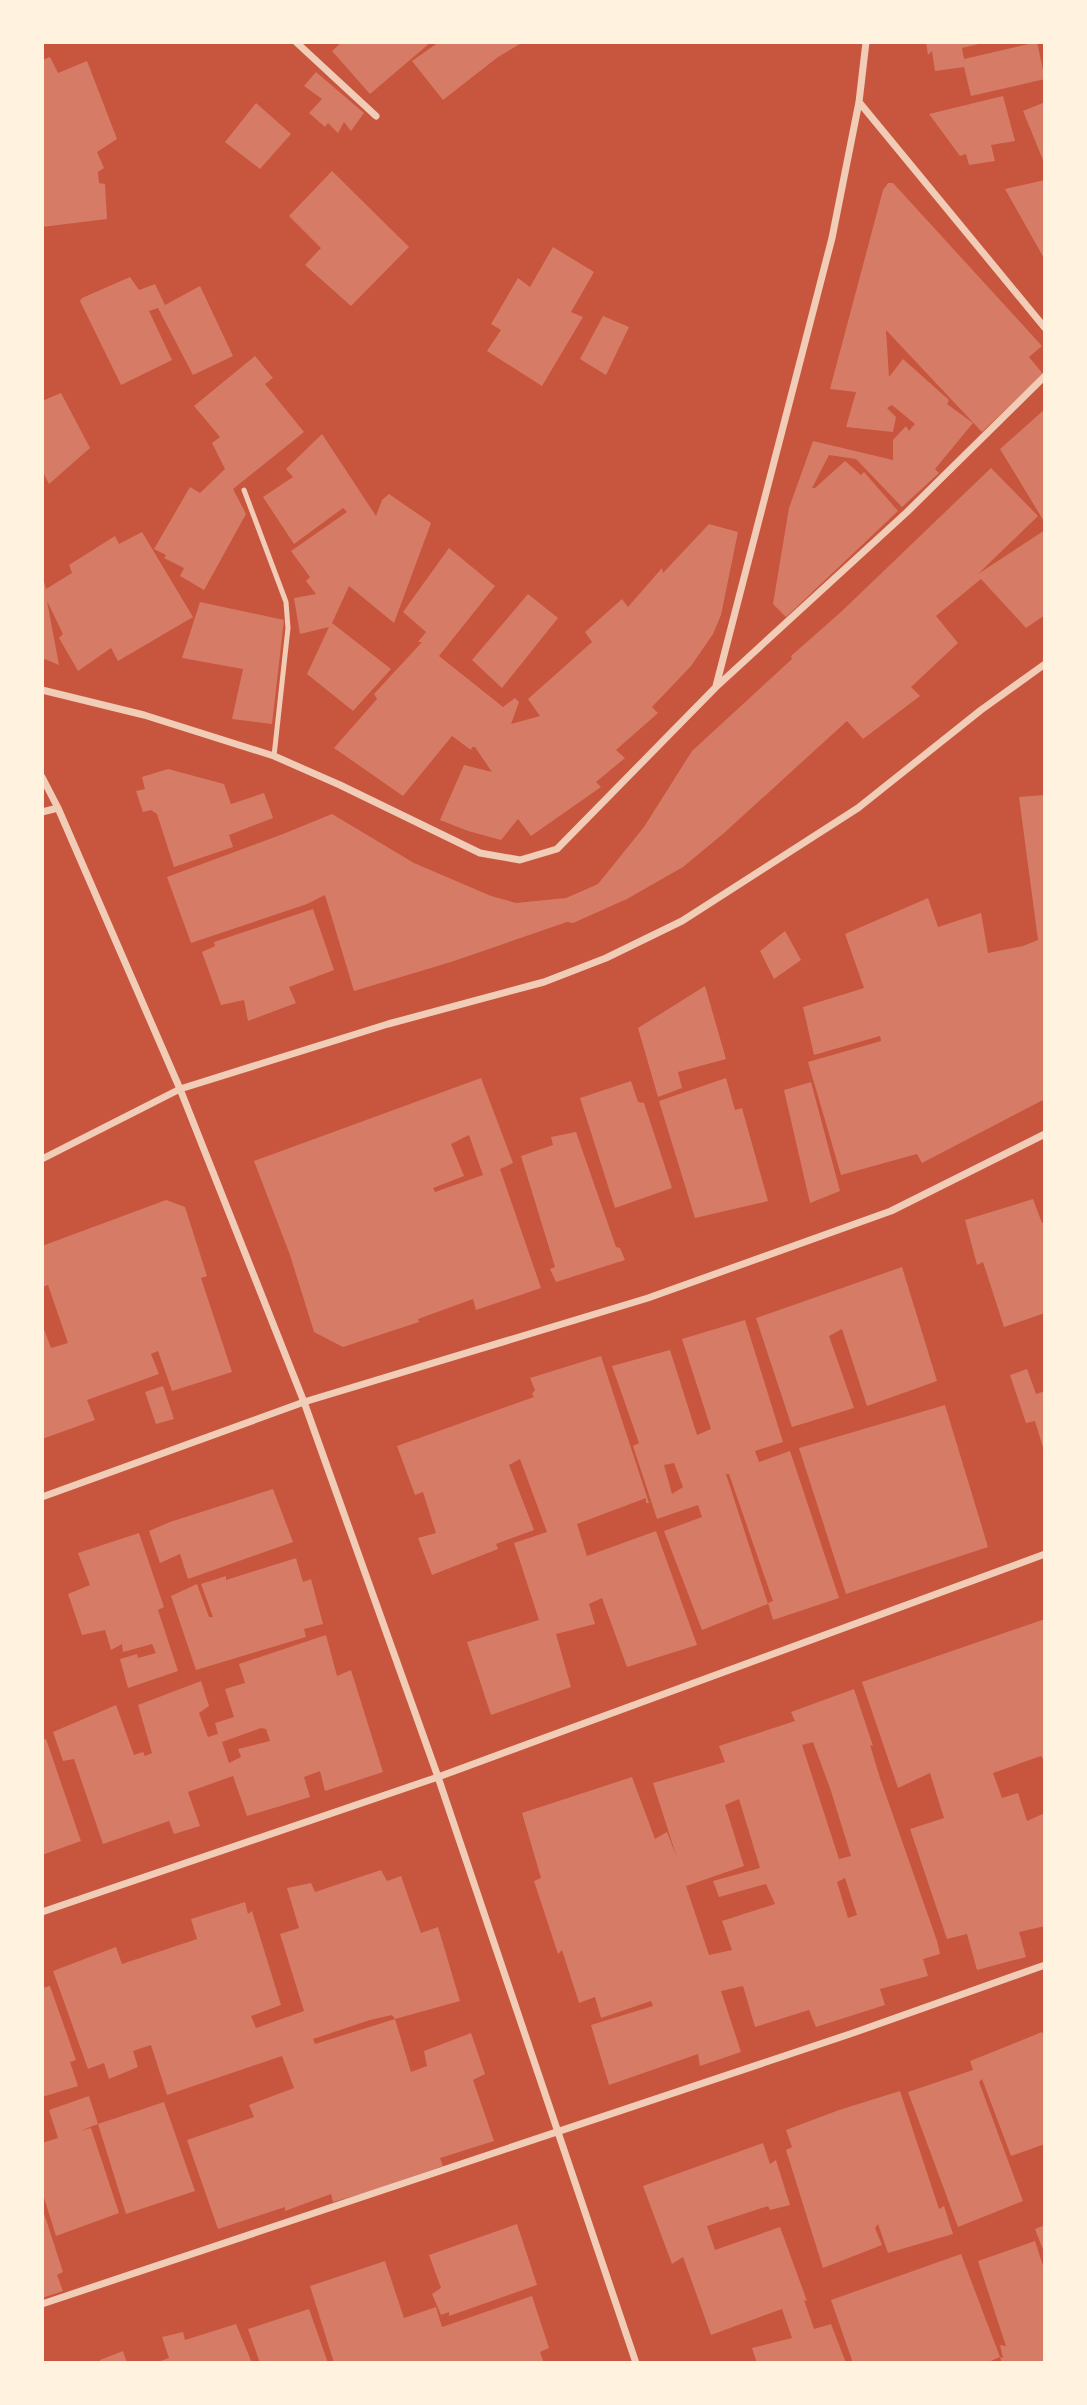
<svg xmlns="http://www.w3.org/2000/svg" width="1087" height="2405" font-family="'Asap Condensed',sans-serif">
  <rect width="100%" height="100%" fill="#c8553d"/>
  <path fill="#d67c66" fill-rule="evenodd" d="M342,42H431L370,94L332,51Z
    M439,42H518L520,44L498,57L443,100L412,61Z
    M926,42H987L962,48L964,59L1037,42L1045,79L971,96L964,67L935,71L932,51L928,55Z
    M50,57L58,73L87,61L117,139L97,152L104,168L98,172L99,183L105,184L107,219L42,227V60Z
    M316,72L364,113L351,131L344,122L338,133L328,123L325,127L309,113L322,99L304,86Z
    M1003,96L1015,141L991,145L995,161L969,165L966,154L960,156L929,114Z
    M1045,102V165L1023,111Z
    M256,103L291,134L260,169L225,142Z
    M332,171L409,247L351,306L305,265L321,248L289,216Z
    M1045,180V260L1005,189Z
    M888,183H893L1042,346L1029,357L1043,374L982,432L886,330L889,377L903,359L949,400L947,404L973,423L935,469L939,473L902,507L856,459L829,455L812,488H815L845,461L861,475L864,472L898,511L786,617L773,604L789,508L813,441L893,460V440L906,426L909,431L915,424L892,405L887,408L896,417L893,432L846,427L856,392L830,389L883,190Z
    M553,247L594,272L571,312L583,317L542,386L487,351L501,330L491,324L518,278L530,287Z
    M130,277L139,290L155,284L165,305L200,286L233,356L193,375L158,308L149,311L172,360L121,385L80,301L82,298Z
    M603,316L629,327L606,375L580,359Z
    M255,356L273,378L265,384L304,432L233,489L246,514L204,590L180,576L184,568L164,558L166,555L154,549L190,487L200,493L225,469L212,443L220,437L194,406Z
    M61,393L90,448L49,484L42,470V401Z
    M1045,409V523L1000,449Z
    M322,434L376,516L382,500L389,494L431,523L394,623L349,586L332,623L391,669L353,711L307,674L329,627L300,634L294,598L316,594L306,581L310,577L291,551L347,512L343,508L294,544L263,497L293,477L286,469Z
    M991,468L1038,516L978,574L1045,530V615L1026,628L981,579L936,616L958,643L911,687L920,696L863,739L847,721L724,833L683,867L627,899L573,923L567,922L451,962L354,991L325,895L307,904L191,943L167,877L283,834L332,814L414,863L491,896L516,903L566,898L598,884L644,827L692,751L792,659L791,656L842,611Z
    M709,524L738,532L721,615L713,634L691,666L652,707L658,713L616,750L625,758L596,782L601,787L531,836L518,819L501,840L468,831L440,820L464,765L492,772L475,747H472L471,750L452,736L403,796L334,748L377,699L374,694L422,642H418L426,632L403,612L449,548L495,586L439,656L503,707L515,698L519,702L511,724L540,716L528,699L592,642L585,632L622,599L628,607L662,568L663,573Z
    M142,532L193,617L118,661L111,648L78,671L59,638L63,634L47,601L59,665L42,658V573L46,589L72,573L69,565L115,536L119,544Z
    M528,594L558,618L502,688L472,660Z
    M200,602L284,620L272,724L232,719L243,669L182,658Z
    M168,769L224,784L231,804L264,793L273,818L229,835L233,847L174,867L157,814L151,810L143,812L136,791L145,789L142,777Z
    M1045,795V1099L922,1163L917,1154L841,1175L808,1062L881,1041L880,1036L814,1055L803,1007L864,988L845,934L928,898L938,927L981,913L988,953L1023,946L1038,940L1019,797Z
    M313,909L334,970L289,987L296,1003L248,1021L244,1000L221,1005L202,952L215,946L214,942Z
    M785,931L801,960L774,979L760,951Z
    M705,986L726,1059L678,1072L682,1088L658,1097L638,1028Z
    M481,1078L513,1163L500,1169L541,1288L476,1310L473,1299L418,1319L419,1322L343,1347L314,1332L290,1255L254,1161ZM469,1135L483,1175L435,1192L433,1188L464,1176L451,1144Z
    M726,1078L735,1110L742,1108L768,1201L695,1218L659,1101Z
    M631,1081L638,1102L644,1103L672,1188L615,1208L580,1098Z
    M811,1082L840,1191L810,1203L784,1090Z
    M576,1132L616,1247L620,1248L625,1260L556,1282L550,1269L555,1267L521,1156L553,1145L551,1137Z
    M1033,1199L1042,1223L1045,1222V1313L1004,1327L983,1262L977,1265L965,1220Z
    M166,1200L185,1207L207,1276L201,1278L232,1372L172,1391L158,1351L151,1354L159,1374L87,1400L95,1420L42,1439V1324L51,1348L68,1343L48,1285L42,1287V1246Z
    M902,1267L937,1381L867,1406L842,1329L829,1336L854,1408L792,1427L756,1318Z
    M745,1320L783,1442L755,1451L759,1462L790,1451L839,1598L773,1620L768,1603L773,1601L729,1474H726L768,1604L702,1630L664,1531L702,1517L698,1505L657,1519L633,1446L639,1443L612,1366L670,1350L697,1435L711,1429L682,1339ZM674,1463L683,1487L672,1494L664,1465Z
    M601,1356L649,1503H646V1498L577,1524L587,1556L656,1531L697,1645L627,1667L602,1598L589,1604L595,1624L556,1634L571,1687L491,1715L467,1642L539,1620L514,1543L547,1532L520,1459L509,1465L534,1530L496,1544L498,1549L432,1575L418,1538L436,1533L423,1492L415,1495L397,1446L534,1397L532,1394L535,1390L530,1378Z
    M1027,1369L1036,1394L1045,1391V1454L1035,1421L1026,1423L1010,1375Z
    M163,1386L174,1419L156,1424L145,1392Z
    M945,1405L988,1547L846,1594L799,1448Z
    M273,1489L293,1542L188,1579L180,1554L160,1563L149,1531L170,1522Z
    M139,1533L164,1607L158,1610L178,1671L128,1688L120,1659L137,1654L138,1658L156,1653L152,1644L123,1652L122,1644L111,1650L105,1630L82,1635L68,1594L90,1585L78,1553Z
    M296,1558L303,1582L311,1579L323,1624L304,1629L306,1637L196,1670L171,1596L197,1584L209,1617H213L201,1584L226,1576V1580Z
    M1045,1619V1761L1041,1756L993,1773L1002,1798L1018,1793L1027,1821L1045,1813V1926L1019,1932L1026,1957L977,1970L967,1934L947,1939L910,1829L944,1818L930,1773L898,1788L862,1682Z
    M326,1635L337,1676L351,1670L383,1772L325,1791L320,1771L304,1777L310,1797L247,1816L233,1776L188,1792L200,1826L174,1834L169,1821L103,1844L74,1759L63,1761L53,1732L116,1705L134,1755L143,1752L145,1756L152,1753L138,1705L201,1681L209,1706L199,1713L208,1737L218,1734L215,1723L234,1717L225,1689L245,1683L239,1664ZM261,1728L266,1729L270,1741L238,1749L241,1757L229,1763L222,1742Z
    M854,1689L873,1746L870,1745L880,1778L937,1941L940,1954L923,1959L928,1976L880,1989L885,2005L816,2027L809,2010L755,2027L743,1986L721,1991L741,2052L700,2066L698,2054L609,2085L591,2025L653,2006L651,2001L601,2018L595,1997L579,2003L562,1950L558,1954L534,1881L541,1878L522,1813L632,1777L655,1839L667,1832L677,1858L653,1783L725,1762L719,1746L795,1721L791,1712ZM813,1742L831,1791L851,1856L839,1859L802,1745ZM739,1799L760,1868L713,1881L719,1897L766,1884L775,1904L722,1921L732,1950L709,1955L686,1886L744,1866L725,1805ZM845,1878L857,1915L848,1918L837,1882Z
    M46,1739L81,1841L42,1855V1740Z
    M381,1870L387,1881L401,1876L421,1933L438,1927L460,2001L395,2019L392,2015L370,2020L313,2039L315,2044L395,2019L411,2072L427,2066L424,2051L471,2033L485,2074L473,2080L494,2141L440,2158L443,2166L361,2194L333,2202L331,2194L285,2211V2207L218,2229L187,2140L254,2117L249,2105L294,2088L282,2056L167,2095L151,2045L133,2051L138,2067L109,2079L104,2063L88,2069L53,1971L116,1947L122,1964L197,1939L191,1919L245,1902L248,1914L252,1911L281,2005L251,2016L256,2028L304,2011L280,1934L299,1928L287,1888L311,1883L315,1892Z
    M50,1986L76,2060L70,2062L78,2086L42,2097V1988Z
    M1042,2032L1045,2039V2144L1011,2156L982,2079L979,2082L1023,2201L958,2227L908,2092L973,2070L970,2061Z
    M900,2091L939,2209L944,2206L953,2234L888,2253L878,2224L875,2228L882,2245L823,2268L786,2150L792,2147L786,2130L839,2110Z
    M89,2096L98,2124L80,2131L91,2128L119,2213L56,2236L42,2191V2143L58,2138L49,2110Z
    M164,2102L195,2191L126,2214L98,2124Z
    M763,2143L770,2164L776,2160L790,2205L770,2210L768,2206L707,2226L715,2250L780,2227L807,2301L804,2300L814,2329L831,2324L846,2363H757L752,2348L792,2338L782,2309L711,2335L683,2257L672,2264L643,2186Z
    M42,2207L63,2272L57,2275L63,2291L42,2298Z
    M517,2224L537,2285L449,2316V2312L441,2315L432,2294L441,2288L429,2255Z
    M1045,2225V2255L1035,2229Z
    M1035,2241L1045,2272V2363H1002L1000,2357L1003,2358L1000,2345L1006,2346L978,2261Z
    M961,2254L1000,2357L986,2363H853L831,2300Z
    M385,2261L404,2318L436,2307L442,2327L532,2296L549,2348L540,2352L544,2363H334L310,2286Z
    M309,2309L328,2363H260L248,2329Z
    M236,2324L252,2363H155L169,2358L162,2337L183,2332L185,2340Z
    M123,2351L127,2363H101L100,2360Z"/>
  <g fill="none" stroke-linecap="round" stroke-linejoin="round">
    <path stroke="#f1ccb7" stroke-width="5" d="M244,490L286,602L288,628L274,756"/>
    <path stroke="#f1ccb7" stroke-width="7" d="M296,42L376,116
      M859,102L1045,328
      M716,686L832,238L859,102L866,42
      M42,690L144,715L274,756L340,785L480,853L520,860L557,849L716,687L907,512L1045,376
      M42,777L58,808L180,1089L304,1402L438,1777L636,2363
      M42,812L58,808
      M42,1159L180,1089L388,1024L544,982L606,958L682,921L858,808L981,710L1045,664
      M42,1497L304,1402L648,1298L891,1211L1045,1134
      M42,1912L438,1777L1045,1554
      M42,2304L850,2034L1045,1965"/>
  </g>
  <rect width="1087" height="2405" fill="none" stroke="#fff3e0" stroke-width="88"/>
</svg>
